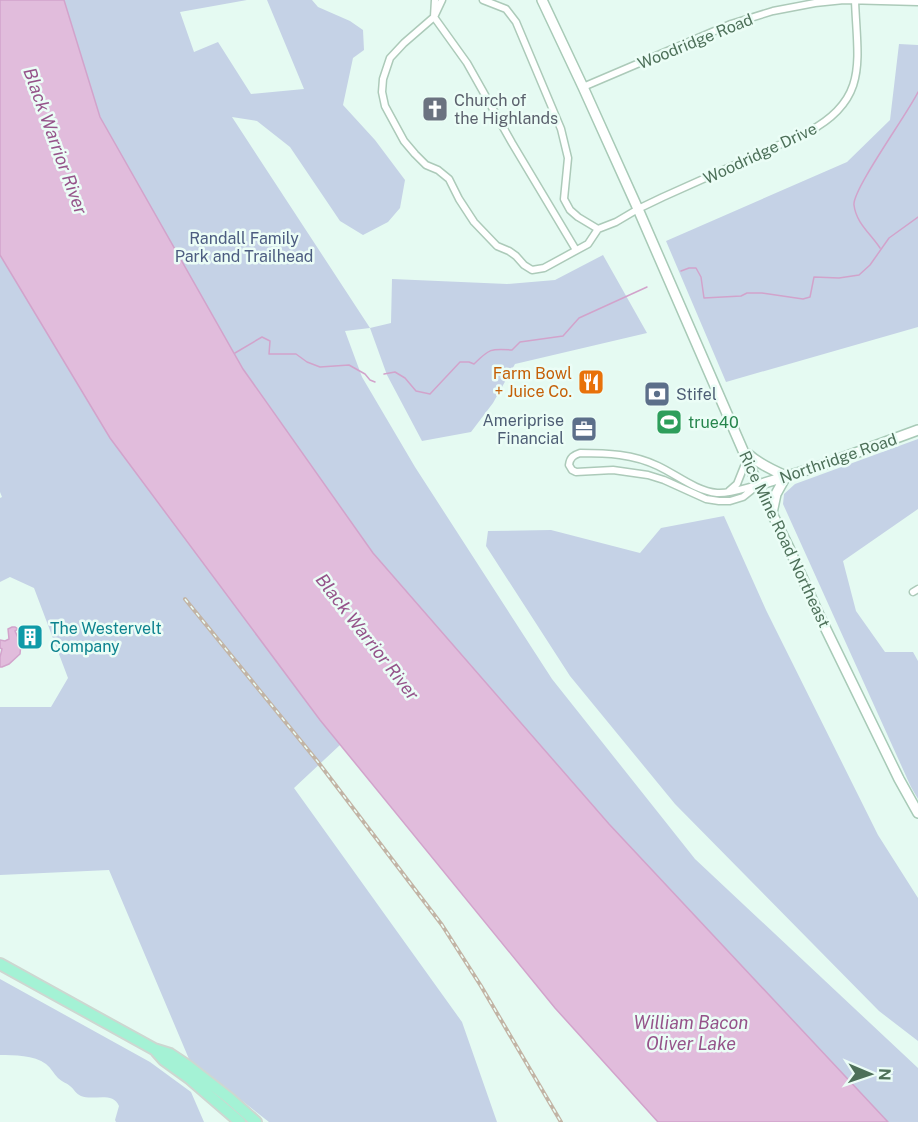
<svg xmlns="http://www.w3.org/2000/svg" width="918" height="1122" font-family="'Public Sans',sans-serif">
  <rect width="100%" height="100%" fill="#e5faf2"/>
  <path fill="#c5d2e6" d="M64,0H247L180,12L194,52L218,42L251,94L304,89L267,0H312L318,7L350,21L363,30L364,50L353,58L343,105L375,140L405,180L400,208L388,222L363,235L340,221L290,147L257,121L232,117L370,328L391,323L392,279L507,284L555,280L603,255L647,333L515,364L493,403L471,432L422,441L387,375L370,328L345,331L362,377L415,467L552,679L695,859L918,1068V1122H888L609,824L373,553L243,369L100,117Z
    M899,44L918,45V327L726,382L666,241L847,162L890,120Z
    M0,255L110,438L320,720L340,745L294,788L462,1022L497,1122H269L189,1059L109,870L0,875V707H51L68,678L34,588L10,577L0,582V498L2,497L0,492Z
    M918,439V509L843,561L856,611L885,652H913L918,661V799L911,787L783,504L784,494L795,484Z
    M724,516L766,610L878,835L918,898V1041L879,1011L675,804L570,676L486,546L488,531L551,530L640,553L661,528Z
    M0,979L150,1062L191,1092L204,1122H116L115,1120L119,1106C113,1091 93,1101 81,1096C76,1094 74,1089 70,1086C67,1083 62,1082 58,1078C54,1074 51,1068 46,1064C34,1055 14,1055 0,1055Z"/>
  <path fill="#e1bcdc" stroke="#d2a3cb" stroke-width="1.5" d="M0,0H64L100,117L243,369L373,553L609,824L888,1122H658L555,1008L320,720L110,438L0,255Z
    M12,627H15L18,629L15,631L21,644L20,654L9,664L2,667H0V657L2,649L0,648V640L5,641L9,639L8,629Z"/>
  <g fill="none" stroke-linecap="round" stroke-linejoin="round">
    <path stroke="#d2a3cb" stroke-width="1.5" d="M880,248C871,234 856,223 854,205C852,190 908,113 918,92
      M681,271L689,268H696L701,277L704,298L741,296L747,293H762L803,299L810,297L814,277L839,278L859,275L870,265L889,238L918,217
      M235,353L262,337L270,341L269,354H296L307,362L320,367L349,365L365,374L370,380L375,382
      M384,374L395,372L405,378L416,391L430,394L460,362H469L474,364C489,349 491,348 512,350L520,342L563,336L579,318L647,287"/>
    <defs>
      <path id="minor" d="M435,0L434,17L467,63L512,143L576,250
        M442,0L434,17L404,43L390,58L383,79L382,92L385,106L404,141L415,154L426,165L438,170L449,179L459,199L474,222L497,246L509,251L516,256L524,265L532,270L544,268L588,244L598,229L616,222L638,209L663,197L808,132C870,99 857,60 855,0
        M483,0L506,9L516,22L561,129L568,158L564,199L570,210L578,217L598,229
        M583,87L731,24L773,11L815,3L844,0L918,2
        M580,453C607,453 633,454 658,466C677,475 696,491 717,493C730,494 745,488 758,485L743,497L730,501H719L706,499L664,480L648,475L613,470L576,472L572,470L569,465C570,457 574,455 580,453Z
        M729,491L737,484L747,459
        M913,592L918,589"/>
      <path id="secondary" d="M542,0L583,87L638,209L758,485L789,548L819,615L899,779L918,813
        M748,454C759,464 772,470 786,476L776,494L772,513
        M758,485L820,466L918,430"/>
      <path id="primary" d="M0,964L154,1049L170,1054L188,1066L229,1098L256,1122
        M156,1051L164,1060L189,1078L240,1122"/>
    </defs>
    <use href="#minor" stroke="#accab9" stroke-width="9"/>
    <use href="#secondary" stroke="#a8cab7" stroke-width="12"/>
    <use href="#primary" stroke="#cdd7d1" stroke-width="14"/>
    <use href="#minor" stroke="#fff" stroke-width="6"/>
    <use href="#secondary" stroke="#fff" stroke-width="9"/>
    <use href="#primary" stroke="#a4f2d5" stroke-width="10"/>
    <defs>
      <path id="rail" d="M185,599L318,762L442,925L481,986L561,1122"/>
    </defs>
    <use href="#rail" stroke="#c2b4a5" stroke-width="4"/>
    <use href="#rail" stroke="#ebfdf6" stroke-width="1.5" stroke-dasharray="4.5" stroke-linecap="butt"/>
  </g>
  <defs>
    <symbol id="church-square" viewBox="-11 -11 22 22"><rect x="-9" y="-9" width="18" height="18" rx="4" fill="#6b7280" stroke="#ebfdf6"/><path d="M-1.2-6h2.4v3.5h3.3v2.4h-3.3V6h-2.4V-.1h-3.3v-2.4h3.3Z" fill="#fff"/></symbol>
    <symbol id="restaurant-square" viewBox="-11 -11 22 22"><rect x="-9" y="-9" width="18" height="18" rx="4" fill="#e8710a" stroke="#ebfdf6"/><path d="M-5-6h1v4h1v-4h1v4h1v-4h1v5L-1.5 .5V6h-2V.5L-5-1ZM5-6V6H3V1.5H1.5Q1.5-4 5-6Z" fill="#fff"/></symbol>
    <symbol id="bank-square" viewBox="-11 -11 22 22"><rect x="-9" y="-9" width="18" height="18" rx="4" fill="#5c6f8a" stroke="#ebfdf6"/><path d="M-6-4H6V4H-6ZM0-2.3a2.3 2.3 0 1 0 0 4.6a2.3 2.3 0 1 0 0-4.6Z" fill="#fff"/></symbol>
    <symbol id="stadium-square" viewBox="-11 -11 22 22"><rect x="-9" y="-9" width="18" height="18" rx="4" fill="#2e9e5b" stroke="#ebfdf6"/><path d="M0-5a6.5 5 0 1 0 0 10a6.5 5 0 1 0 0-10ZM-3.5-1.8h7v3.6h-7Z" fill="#fff"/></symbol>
    <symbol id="office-square" viewBox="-11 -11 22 22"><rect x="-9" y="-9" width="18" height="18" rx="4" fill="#5c6f8a" stroke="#ebfdf6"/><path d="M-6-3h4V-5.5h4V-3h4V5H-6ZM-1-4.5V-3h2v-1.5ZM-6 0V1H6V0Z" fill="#fff"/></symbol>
    <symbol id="building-square" viewBox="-11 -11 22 22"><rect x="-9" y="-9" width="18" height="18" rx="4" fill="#0f9aa8" stroke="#ebfdf6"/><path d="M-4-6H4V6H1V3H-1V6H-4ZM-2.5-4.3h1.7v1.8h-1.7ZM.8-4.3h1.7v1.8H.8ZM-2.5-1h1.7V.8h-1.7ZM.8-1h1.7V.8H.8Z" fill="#fff"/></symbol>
  </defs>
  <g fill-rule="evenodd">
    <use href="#church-square" x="420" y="94" width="30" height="30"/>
    <use href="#restaurant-square" x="576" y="367" width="30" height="30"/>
    <use href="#bank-square" x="642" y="379" width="30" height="30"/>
    <use href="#stadium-square" x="654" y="407" width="30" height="30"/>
    <use href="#office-square" x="569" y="414" width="30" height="30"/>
    <use href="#building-square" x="15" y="622" width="30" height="30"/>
  </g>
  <g text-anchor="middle" stroke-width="5" stroke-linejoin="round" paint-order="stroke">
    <g font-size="16" fill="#4d7059" stroke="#ebfdf6">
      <text transform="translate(695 41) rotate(-22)" y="6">Woodridge Road</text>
      <text transform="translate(760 153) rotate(-25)" y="6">Woodridge Drive</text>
      <text transform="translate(838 458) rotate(-19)" y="6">Northridge Road</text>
      <text transform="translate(785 539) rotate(65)" y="6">Rice Mine Road Northeast</text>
    </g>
    <g font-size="16" fill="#5b616d" stroke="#ebfdf6" text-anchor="start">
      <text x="454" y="106">Church of<tspan x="454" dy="18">the Highlands</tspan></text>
    </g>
    <g font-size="16" fill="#4c5c80" stroke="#ebfdf6">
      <text x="244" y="244">Randall Family<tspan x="244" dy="18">Park and Trailhead</tspan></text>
    </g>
    <g font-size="16" fill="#c56008" stroke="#ebfdf6" text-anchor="end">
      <text x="572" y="379">Farm Bowl<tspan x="572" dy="18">+ Juice Co.</tspan></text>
    </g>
    <g font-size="16" fill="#4e5e75" stroke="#ebfdf6" text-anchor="start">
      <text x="676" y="400">Stifel</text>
      <text x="564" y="426" text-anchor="end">Ameriprise<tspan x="564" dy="18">Financial</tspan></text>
    </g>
    <g font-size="16" fill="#27864d" stroke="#ebfdf6" text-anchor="start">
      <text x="688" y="428">true40</text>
    </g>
    <g font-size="16" fill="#0d838f" stroke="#ebfdf6" text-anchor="start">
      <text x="50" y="634">The Westervelt<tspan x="50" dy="18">Company</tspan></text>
    </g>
    <g font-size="18" font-style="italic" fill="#95538a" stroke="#ebfdf6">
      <text transform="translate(55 141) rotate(70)" y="6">Black Warrior River</text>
      <text transform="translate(367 637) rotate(52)" y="6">Black Warrior River</text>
      <text x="691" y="1029">William Bacon<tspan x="691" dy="21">Oliver Lake</tspan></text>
    </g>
  </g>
  <g transform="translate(870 1074) rotate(92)" stroke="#ebfdf6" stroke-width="4.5" paint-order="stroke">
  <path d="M0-4.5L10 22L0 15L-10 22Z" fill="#4d7059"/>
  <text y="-9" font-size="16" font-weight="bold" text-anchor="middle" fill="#4d7059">N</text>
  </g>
</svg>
